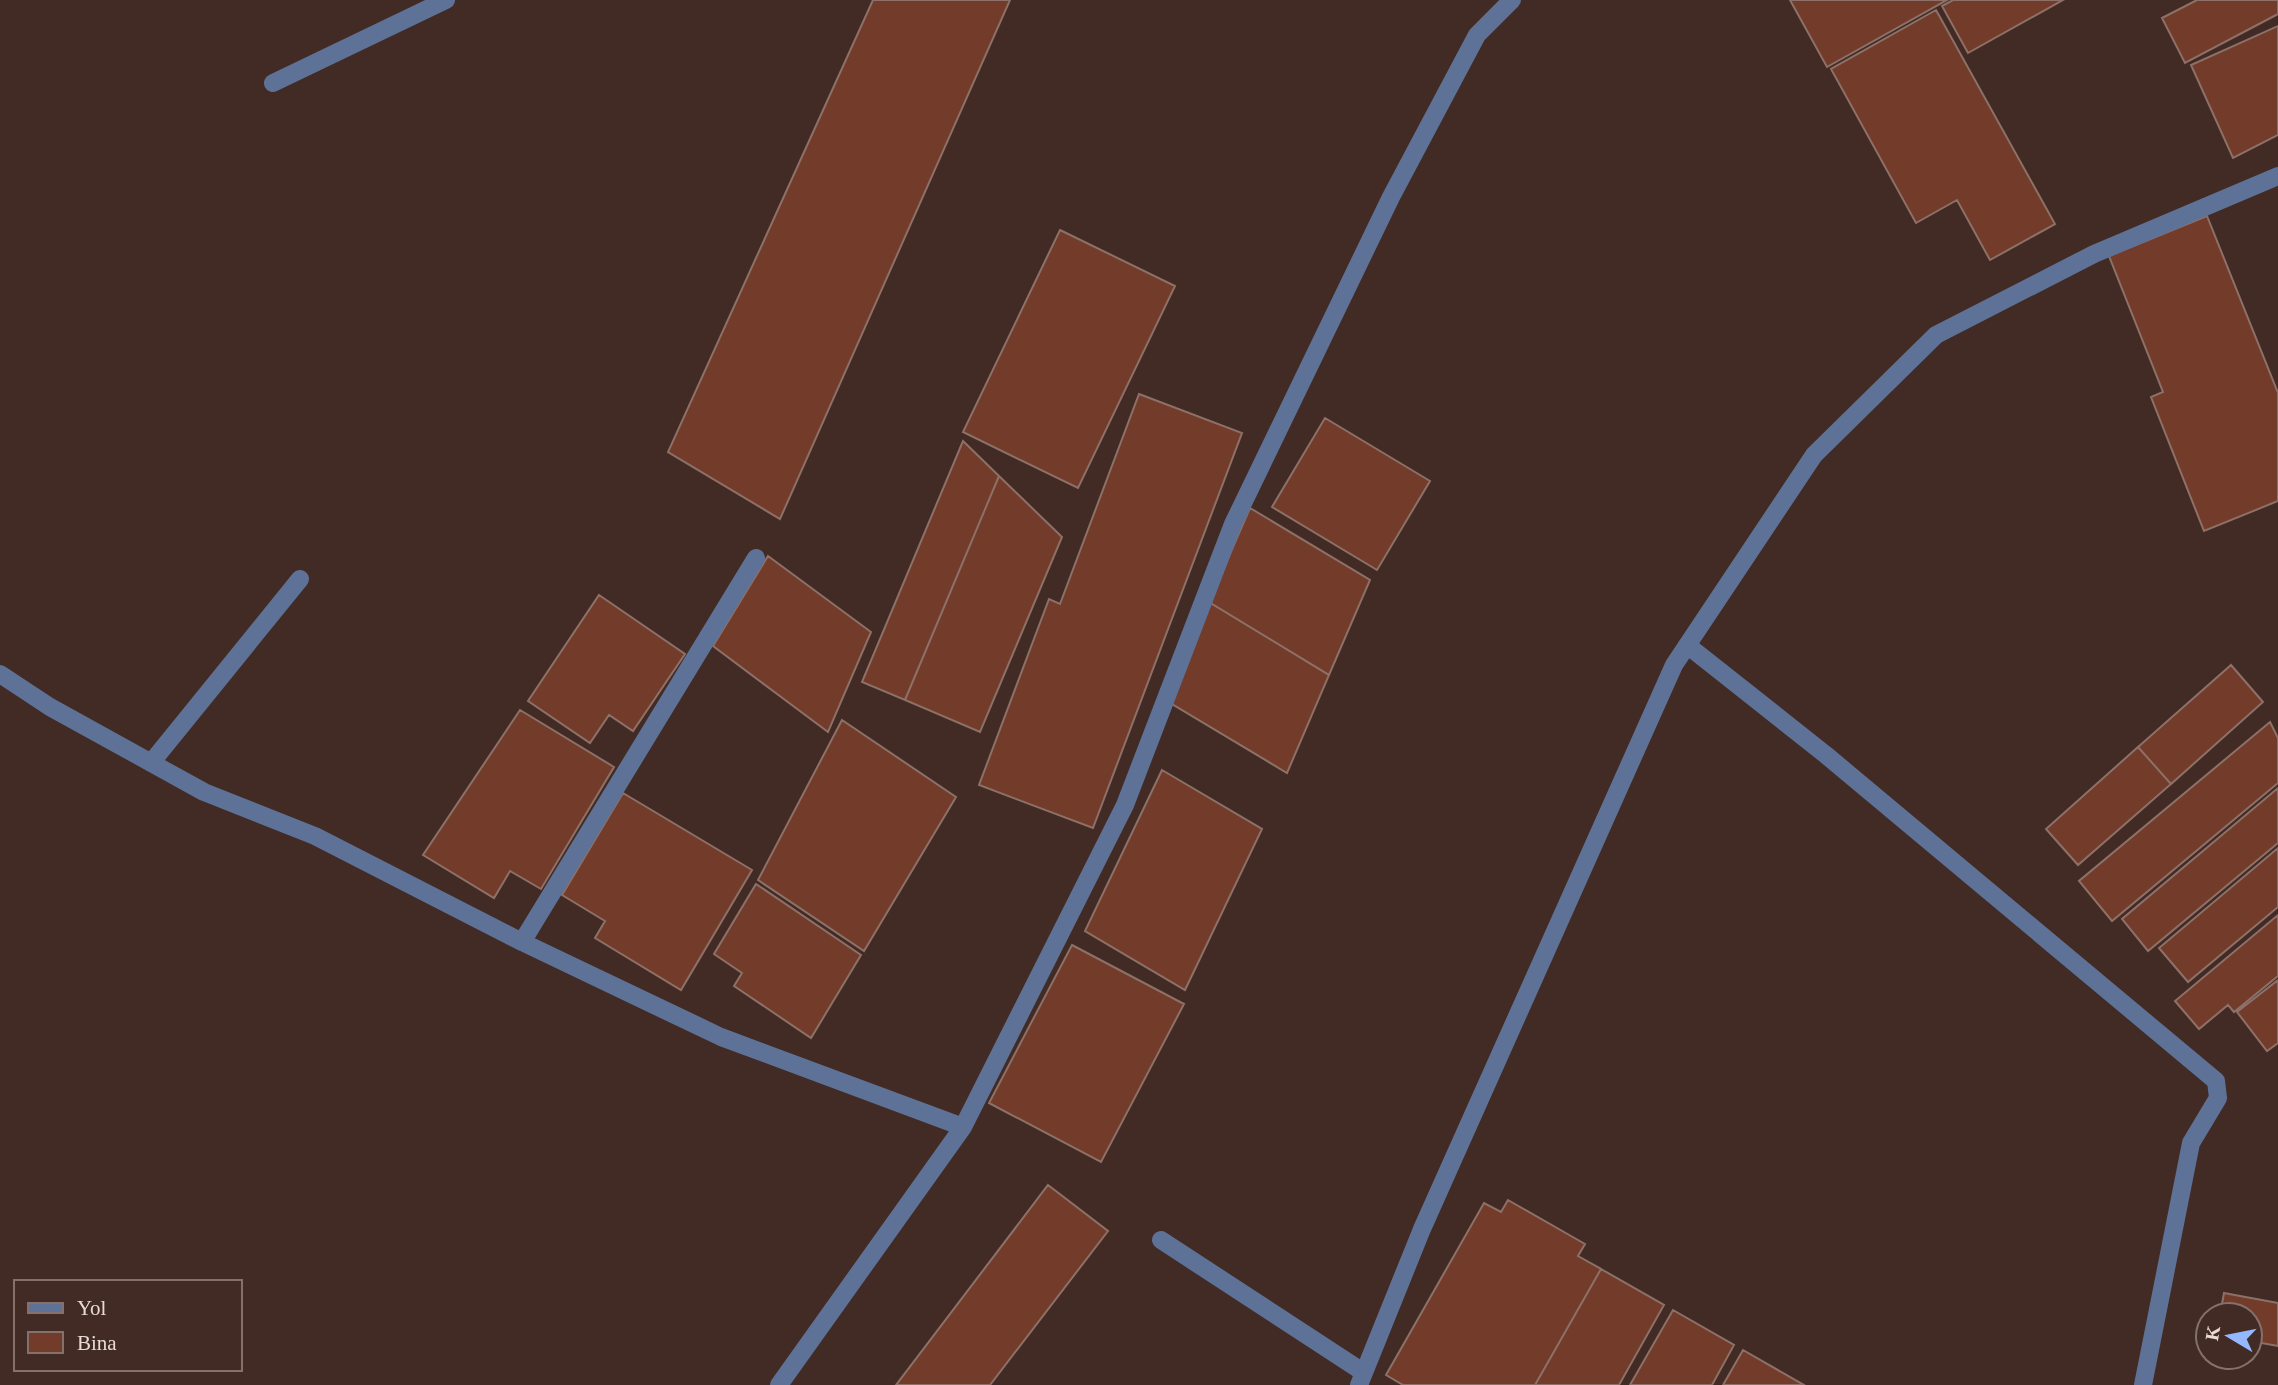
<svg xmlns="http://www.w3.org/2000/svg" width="2278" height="1385" font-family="'Times New Roman',serif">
  <rect width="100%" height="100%" fill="#422b24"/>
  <path fill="#733b2a" stroke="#8d7168" stroke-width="2" d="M873,0H1010L780,519L668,452Z
    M1790,0H1947L1827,67Z
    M1953,0H2063L1968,53L1942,6Z
    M2197,0H2278V14L2185,63L2162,18Z
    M1936,10L2055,224L1990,260L1957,200L1916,223L1831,69Z
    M2278,26V135L2233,158L2191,65Z
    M2207,216L2278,393V501L2204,531L2151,397L2163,392L2109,256Z
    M1060,230L1175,286L1078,488L963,432Z
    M1139,394L1242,433L1093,828L979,785L1049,599L1060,604Z
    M1325,418L1430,481L1377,570L1272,507Z
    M963,441L999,476L905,700L862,682Z
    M999,476L1062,537L980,732L905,700Z
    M1250,508L1370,580L1329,675L1209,602Z
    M768,556L871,632L828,732L713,646Z
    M599,595L685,654L633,731L609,715L590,743L528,701Z
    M1209,602L1329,675L1287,773L1167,701Z
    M2231,665L2263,702L2171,784L2138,747Z
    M520,710L614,767L541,889L510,871L494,898L423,855Z
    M842,720L956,797L864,951L758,880Z
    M2270,722L2278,738V783L2112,921L2079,881Z
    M2138,747L2171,784L2078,865L2046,829Z
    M1162,770L1262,829L1185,990L1085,931Z
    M2278,788V843L2148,951L2122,919Z
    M623,793L752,870L681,990L595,938L605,921L562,895Z
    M2278,848V907L2188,982L2159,948Z
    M756,884L861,955L811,1038L734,986L742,973L714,954Z
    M2278,915V976L2234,1012L2228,1005L2199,1029L2175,1001Z
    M1072,945L1184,1004L1101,1162L989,1103Z
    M2278,980V1043L2267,1051L2237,1012Z
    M1048,1185L1108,1231L990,1385H896Z
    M1508,1200L1585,1244L1578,1256L1601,1269L1535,1385H1403L1386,1375L1484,1203L1501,1212Z
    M1601,1269L1664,1305L1619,1385H1535Z
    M2224,1293L2278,1303V1346L2250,1341V1315H2220Z
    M1673,1310L1734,1345L1712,1385H1630Z
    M1743,1350L1804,1385H1723Z"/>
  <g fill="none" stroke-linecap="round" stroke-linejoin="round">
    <path stroke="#5e7298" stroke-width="18" d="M273,83L446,0
      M1687,645L1826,755L2216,1081L2218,1098L2191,1143L2143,1385
      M0,674L50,707L204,792L315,836L522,942L721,1037L963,1127
      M151,763L300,579
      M522,942L756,558
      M1161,1240L1363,1372
      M779,1385L963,1127L1125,805L1233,524L1391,197L1477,35L1512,0
      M1359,1385L1422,1229L1674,665L1814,455L1936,335L2094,254L2278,176"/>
  </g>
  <rect x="14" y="1280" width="228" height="91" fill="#422b24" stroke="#85716b" stroke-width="2"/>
  <rect x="28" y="1303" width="35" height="10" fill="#5e7298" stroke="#85716b" stroke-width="2"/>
  <text x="77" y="1315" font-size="21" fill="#eadad6">Yol</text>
  <rect x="28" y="1332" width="35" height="21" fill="#733b2a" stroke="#85716b" stroke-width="2"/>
  <text x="77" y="1350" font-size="21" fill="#eadad6">Bina</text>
  <g transform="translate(2229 1336) rotate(280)"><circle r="33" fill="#422b24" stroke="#85716b" stroke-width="2"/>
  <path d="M0-5L12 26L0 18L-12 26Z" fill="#94b7fd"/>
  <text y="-10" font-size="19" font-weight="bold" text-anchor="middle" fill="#eadad6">K</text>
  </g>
</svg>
